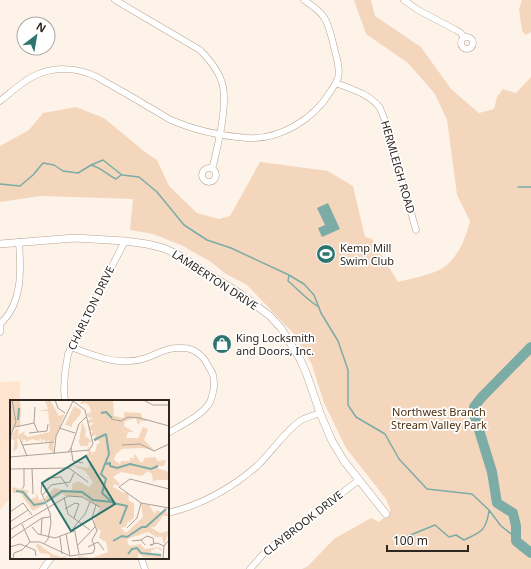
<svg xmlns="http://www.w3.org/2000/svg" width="531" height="569" font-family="'Noto Sans',sans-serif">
  <rect width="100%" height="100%" fill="#fef3e9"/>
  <path fill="#ffe5d0" d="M20,381V401H11V497L0,510V382Z"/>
  <path fill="#f4d6bd" d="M354,0H371L375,16L421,47L451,89L479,113L494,109L497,97L503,89L516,93L531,77V569H302L308,566L334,539L371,518L379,522L390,513V509L386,499L346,448L324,403L312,365L298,340L294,334L247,285L226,274L211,262L181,245L153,234L130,230L133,199L41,196L0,202V146L29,130L43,113L76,107L104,118L145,152L157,160L169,186L197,213L219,219L230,216L260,162L328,171L353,186L365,237L372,239L398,282C410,279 425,276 437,271C455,264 466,239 470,221L457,195L447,120L435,94L408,63L366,34Z
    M522,0H531V32L526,35L522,31L519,9Z"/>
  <path fill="#7baca6" d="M328,203L340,229L322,237L318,228L325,225L317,208Z"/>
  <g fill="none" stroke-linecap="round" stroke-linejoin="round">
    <path stroke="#7baca6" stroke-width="1.5" d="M91,165C102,168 106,174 116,179L121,175
      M0,184L20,186L33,175L43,163L54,165L63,171L78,173L91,165L103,160L122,175L139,177L157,192L184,225L207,240L231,248L289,275L304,284L314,295L321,313L338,341L348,370V405L356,417L385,434L399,459L427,489L472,494L489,510L501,526L515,537
      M518,187H531
      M289,275L288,281C299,290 307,300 319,307
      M408,536L435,525L449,537L456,535L464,540C481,532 486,531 489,511"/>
    <path stroke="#7baca6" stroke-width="10" d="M531,347L481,398L474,407L475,417L492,472L497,503L513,513L516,526V541L531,553"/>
    <defs>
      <path id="minor" d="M115,0L200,50C227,77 227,93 221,129C218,143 216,156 212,169
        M404,0L418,10L456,30L461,33L464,37
        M461 43a6 6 0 1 1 12 0a6 6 0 1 1-12 0Z
        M336,83C351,89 370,94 380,108C382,113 384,118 386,123L416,230
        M0,101C10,93 21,83 32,77C53,66 77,67 97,77C114,87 131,96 147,106C155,110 163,116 171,120C194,130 221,136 247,138C280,140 314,119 330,92C333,88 336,83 338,78C341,68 335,53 333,43C327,18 325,14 304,0
        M202 175a7 7 0 1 1 14 0a7 7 0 1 1-14 0Z
        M0,324C23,303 21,270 19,242
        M0,326V332
        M71,347C95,356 120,367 146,358C160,353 166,347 183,348C193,348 203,355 207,364C209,368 212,371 213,375C214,379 214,383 214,387C213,392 212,398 210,402C203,415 180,426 168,433
        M65,401L64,390L65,373L68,354L77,334L125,241
        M168,513C201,505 232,488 257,466C272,452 283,433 300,421C305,417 313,416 320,413
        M141,558L145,569
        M43,569L51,558
        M250,569L266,551L359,480"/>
      <path id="tertiary" d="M0,244L75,238L125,241L147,244L163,248L177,254L242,295L270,316L281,328L300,359L307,375L320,413L332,441L344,461L386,514"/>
    </defs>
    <use href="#minor" stroke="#b5a394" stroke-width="7"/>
    <use href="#tertiary" stroke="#b5a394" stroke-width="8"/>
    <use href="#minor" stroke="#fff" stroke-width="6"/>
    <use href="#tertiary" stroke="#fff" stroke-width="7"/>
  </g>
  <defs>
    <symbol id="stadium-disc" viewBox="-11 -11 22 22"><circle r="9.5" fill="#2d756e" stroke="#fff"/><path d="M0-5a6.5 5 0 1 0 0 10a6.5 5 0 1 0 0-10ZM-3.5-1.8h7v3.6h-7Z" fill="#fff"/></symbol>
    <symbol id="shop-disc" viewBox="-11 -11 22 22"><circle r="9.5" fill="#2d756e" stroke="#fff"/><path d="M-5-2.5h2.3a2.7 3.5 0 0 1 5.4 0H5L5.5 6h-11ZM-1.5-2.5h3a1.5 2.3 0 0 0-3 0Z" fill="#fff"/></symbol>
  </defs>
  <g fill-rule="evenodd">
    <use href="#stadium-disc" x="315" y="243" width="22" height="22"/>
    <use href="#shop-disc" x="211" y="333" width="22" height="22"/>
  </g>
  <g text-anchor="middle" stroke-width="3.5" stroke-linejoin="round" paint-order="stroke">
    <g font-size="11" fill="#2e2721" stroke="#fff">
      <text transform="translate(398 167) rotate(74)" y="4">HERMLEIGH ROAD</text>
      <text transform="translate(215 280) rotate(33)" y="4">LAMBERTON DRIVE</text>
      <text transform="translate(91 308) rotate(-64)" y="4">CHARLTON DRIVE</text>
      <text transform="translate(303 523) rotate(-38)" y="4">CLAYBROOK DRIVE</text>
    </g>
    <g font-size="11" fill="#2e2721" stroke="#fff" text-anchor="start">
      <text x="340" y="252">Kemp Mill<tspan x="340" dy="13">Swim Club</tspan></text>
      <text x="236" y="342">King Locksmith<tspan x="236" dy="13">and Doors, Inc.</tspan></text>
    </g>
    <g font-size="11" fill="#502f0d" stroke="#fff">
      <text x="439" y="416">Northwest Branch<tspan x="439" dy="13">Stream Valley Park</tspan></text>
    </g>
  </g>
  <g transform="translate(10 400)">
    <rect width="159" height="159" fill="#fef3e9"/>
    <path d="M0,0H10L11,12L10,27H4L0,36ZM35,0H40L49,16L55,14L43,43L44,53L38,48L40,40L36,42L34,39L32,42L30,37L29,41L22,39L16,42L14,39L12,43V39H7L8,48L3,52L5,40L0,39L6,29H9L8,35L15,31L14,34L18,37L40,32L38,11H28L38,9ZM72,0H103L104,16L114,18V12L131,13L132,19L138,21H131L128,25L126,18L115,21L114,26L124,32H118L116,38H128L133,27L138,29L134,40L144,50L132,48L112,49L106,54L104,60L110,64L111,61H120V57L123,59L125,54L130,62H133L134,58L146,57L147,61L156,60L154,66H147V68L159,72V80H146L143,82L142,74L138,71L132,76L111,72L103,77L110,84L108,86L104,84L103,87L114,93L118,92L119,101L124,103V118L120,121L122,123L118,121L116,127L111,128L116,133L133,117L131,104L139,105L145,114L146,110L151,112L158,108L156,112L159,116H153L145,127H140L150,133L159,131L154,145L152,137H146L138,132L117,139L118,144L121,146L130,144L135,149L148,147L152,149V151L147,148L141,151V154L152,155L151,158L133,157L129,153L127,159H67L69,156L82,158L98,152L96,142L89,138L91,130H88L83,122L90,108L74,97L54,96L53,93L37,103L34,99L44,88L59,91L62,90V84L68,81L79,87L83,82L75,71L61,65L78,68L81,59L76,58L78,52L76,51L80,50L83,55L82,52H85L87,44L90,43L88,40L84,42L86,34L82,37L81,34L83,31L79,30L78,27L84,23H78V20L83,19L78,17L77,14L81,12L80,7L76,3L70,4ZM64,6L71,10L70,15L62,24V27L55,25ZM72,22L76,30L75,36L82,41L78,43L79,49L77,46H70L69,42ZM2,87L19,91L17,94L21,99L26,97V92L29,100L33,99L35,104L23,111L10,93H3ZM27,143L42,154L51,157L56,156L57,159H41L39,154L30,153L26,146Z" fill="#f4d6bd"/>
    <path fill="none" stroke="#7baca6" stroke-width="2" d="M91,13L96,12L102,18M8,20L9,8M96,34L99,54L91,74L96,79L92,93L103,103L117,106L110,124M84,40L96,34M96,64L100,63V66L107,68L120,64L141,69L148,66M6,91L13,92L24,105L35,103M36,102L52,91L72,92L83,100L102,102M103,141L112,136L117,137L132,127H136L156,109M118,154L122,149L127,148L131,153L151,155"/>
    <path fill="none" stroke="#aba199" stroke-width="1" d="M45,0L48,8L55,13M133,0L143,5H159M25,7L24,23L28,32M101,19L111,21L118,17L130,18L159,26M5,27L24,23M49,28L65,33M19,33L37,31L38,24M0,38L6,22L2,0M10,39L17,56M12,45L44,42M112,45L130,44L144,51L159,44M44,54L46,36L63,1L75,10L83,44L79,50L58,52M0,57L58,52L61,48M73,63L63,61L61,48L69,24L77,16M22,68L23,94M0,69L59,68L78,82M109,87L131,103L159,108M109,87L120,79L159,89M12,89L14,86V68M32,96L41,85L60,82L64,73M54,97L58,114L80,130M55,109L65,103L69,104L64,118M0,112L13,103L22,115M0,122L18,110M12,124L20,142M22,127L28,134L45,138L64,131M117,128L127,118L131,103M0,130L58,96L72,97L90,107M56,134L60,156M31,135L32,118M50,137L52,154M0,139L32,118L40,117M131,140L137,136L143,138L144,144M122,141L131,140L135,145M34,144L38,139L41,123L40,113L31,92L32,83L38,78L51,77L58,87M143,145H140L147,143L154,146M67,146L85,127M0,147L10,144L25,150L26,156M78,147L88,142L94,150M69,154L64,127L75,114L80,102M3,159L4,153L12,150L20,142H30L60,156L83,153L85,148L82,140L87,131L82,118L86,105M153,159L154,146L159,140"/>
    <path fill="#2d756e" fill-opacity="0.15" stroke="#2d756e" stroke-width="2" d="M76,56L105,104L61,131L32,83Z"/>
    <rect width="159" height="159" fill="none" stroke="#2e2721" stroke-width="2"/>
  </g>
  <g transform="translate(36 36) rotate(31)"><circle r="19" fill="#ffffff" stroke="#aba9a6"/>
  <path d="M0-3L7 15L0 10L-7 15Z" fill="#2d756e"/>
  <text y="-6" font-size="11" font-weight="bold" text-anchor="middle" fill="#2e2721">N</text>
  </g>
  <path d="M387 545v6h81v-6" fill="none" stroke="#2e2721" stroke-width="2"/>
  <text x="393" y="545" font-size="12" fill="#2e2721" stroke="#ffffff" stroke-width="3" paint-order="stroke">100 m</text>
</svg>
